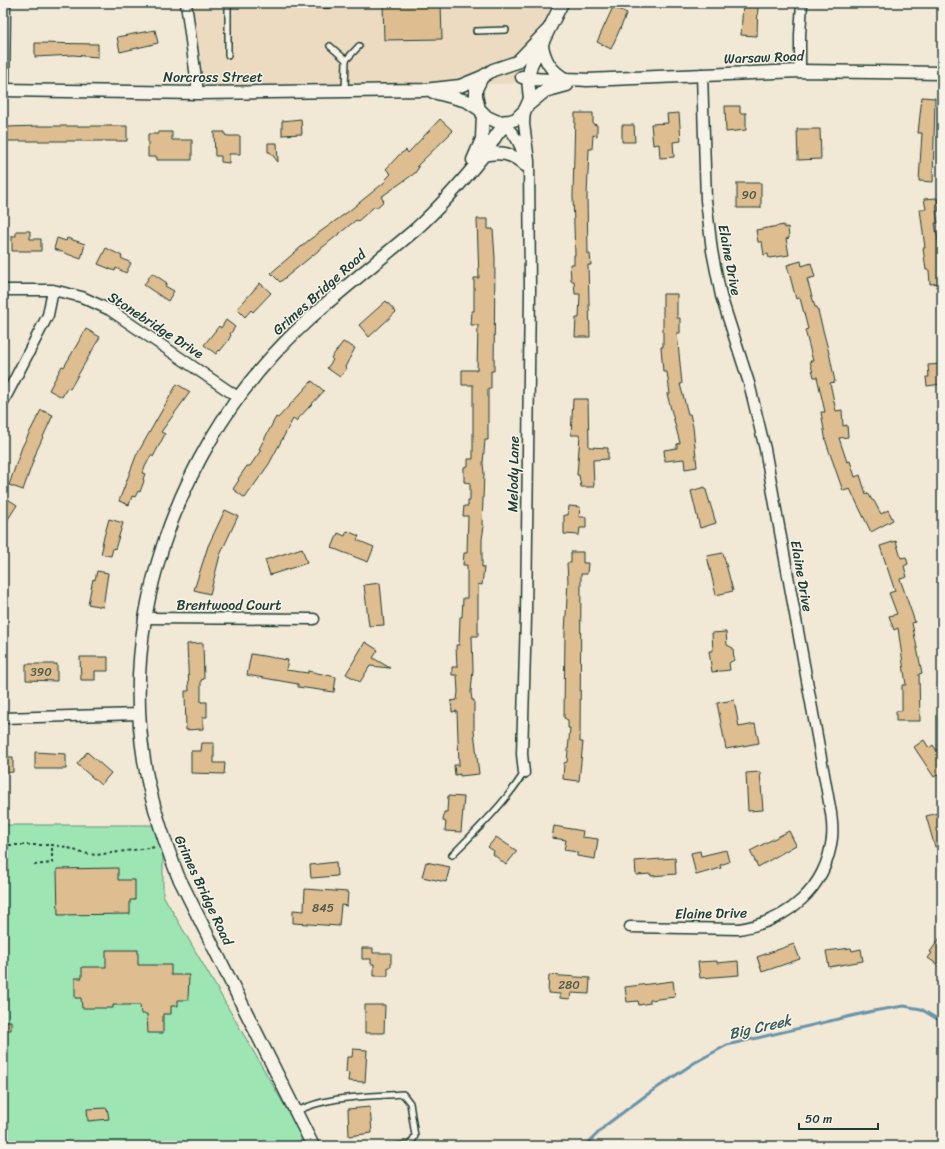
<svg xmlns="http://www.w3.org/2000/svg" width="945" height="1149" font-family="Sriracha,sans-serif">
  <rect width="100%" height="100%" fill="#f2e8d6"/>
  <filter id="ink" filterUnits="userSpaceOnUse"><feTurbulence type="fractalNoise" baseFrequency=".025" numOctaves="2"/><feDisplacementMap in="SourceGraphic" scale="8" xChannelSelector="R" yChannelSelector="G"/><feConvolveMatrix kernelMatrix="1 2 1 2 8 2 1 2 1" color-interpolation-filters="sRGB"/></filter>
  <g filter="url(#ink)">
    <path fill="#ecdbc1" d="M189,3H565L530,83L197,93Z"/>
    <path fill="#9de5b3" stroke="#5e9174" d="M3,825H163V895L308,1146H3Z"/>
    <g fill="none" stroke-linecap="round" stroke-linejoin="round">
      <path stroke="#6993a9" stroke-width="3" d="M585,1146L606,1125L645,1096L694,1063L727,1045L873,1011L904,1006L921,1009L942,1022"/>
    </g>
    <path fill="#debe90" stroke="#1f3d34" d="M383,3H441L442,39L384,40Z
      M743,3H758L757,36L741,35Z
      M613,7L627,13L611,49L597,42Z
      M155,30L158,43L120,52L117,37Z
      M35,43L98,44V57L73,55L35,57Z
      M922,97L935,98L933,182L919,181L922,133H918Z
      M725,106H740V113H746V130L726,132Z
      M575,113H593V124L597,125V136L593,135L592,149H589L587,196L588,254H590L591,265H588L590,337H575L576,318H579L580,294H575L574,281H571L570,264H574V255H575L573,196Z
      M679,113L681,141L673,142L674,157L660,158L659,144L653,145L651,124L668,123L667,114Z
      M301,119L302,134L282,135V121Z
      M440,119L453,131L417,166L419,167L415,173L381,197L384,201L376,208L375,206L358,221L356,220L280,282L271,273L309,240L349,211L386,181L385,180L391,174L386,169L399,155L406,150L408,153Z
      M622,125H634L635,142H622Z
      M39,126H127V141H6V127Z
      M797,129H820L821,159L798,160Z
      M158,132H172V140H192V160H157V157H148V134H158Z
      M214,132H225V135L228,136H240V154H229V163L221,162V156H215Z
      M268,143H277L278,162L270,152H268Z
      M737,183H761V208H737Z
      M937,198L939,211H936L938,223H935L942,264V283L930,284L929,270H926L923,248H925L920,209H926L924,199Z
      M477,219H488V229H493L495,258L494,371H491V389H488V440H485L483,463L484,474L482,525L484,526L482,539V567H484L482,585L478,584V636H472L473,670L471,692L472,700H474V731L479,774L460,776V774L455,775L454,765H459L457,711L452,712L451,701L457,700L458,692L457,675H452V667H457L456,645H459L460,617H462L463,598H467V565H463L464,553H467L468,516H463L464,506H468V501H470V483L464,482V467L468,466V459H473V385H462V370H477L478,325H471L472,311H474V278H479Z
      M784,225V228L788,227L789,238L786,239L789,255L769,258L768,254L764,255L762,242H758L756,230Z
      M16,231H30V239H41V251H12V236H16Z
      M57,238L66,241L67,238L85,244L81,259L54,249Z
      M106,248L122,256L121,258L131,263L126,273L116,268L115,271L98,264Z
      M801,261L802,266L811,263L815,277L807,279L815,307H817L830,357L835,382L830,383L836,411L842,410L843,426L847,425L848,437L839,438L847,462L850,461L855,477L860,475L866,494L868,493L872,500L874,501L881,514L888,510L893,520L871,532L850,489L843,491L826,442L821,412H825L817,377H814L810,361H813L805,330L808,329L800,298L796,299L787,265Z
      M152,273L167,283L165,286L174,291L168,301L144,285Z
      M260,283L271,293L253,312L251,310L245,317L237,309Z
      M663,294H677V318H680V333H677L682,384H680L688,414H690L693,427L697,467L685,469L684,459L665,461L664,450L677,448V444L680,443L667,394H670L667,372H663L661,347H663Z
      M386,301L396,312L369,337L359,325Z
      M226,320L235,327L230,334L231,335L228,341L220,351L219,350L216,354L204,345L219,326L221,328Z
      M86,329L100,337L70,389L67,388L62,397L49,390L62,366L64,367Z
      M343,342L355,348L345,367L347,368L340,377L327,368L333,360L331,358Z
      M942,364V384L927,386L926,377H929L928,365Z
      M312,381L324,391L296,421L293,419L269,464L245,498L233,489L239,480L238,479L247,466H250L261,450L259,449L276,417L278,418Z
      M177,384L190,392L161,432L165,434L153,457L151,455L142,473L145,474L143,479L144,481L140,492L138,491L135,497L132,496L129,505L119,501L136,456Z
      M573,399H588L589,447L608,448V459L593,460L594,487H581L579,475H577L580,435H571Z
      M41,410L53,415L37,450L23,490L9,485L22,447Z
      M705,487L716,523L700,528L691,491Z
      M3,496L17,505L3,527Z
      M569,506L580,507L579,517H586V528H580L579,535L564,534V515H568Z
      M225,510L238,516L220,555L210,594L194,590L208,546Z
      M109,519L123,523L115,549L113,548L111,556L101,554L103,546L102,544Z
      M347,531L359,536L357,540L374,547L368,562L332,548L338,533L345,536Z
      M896,541L901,558L906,557L908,564L904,566L907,577L900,579L915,622L912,623L922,673L919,674L920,721H896V711H902V685H906L898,628L894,630L889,616L897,614L889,593L895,591L880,546Z
      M302,548L307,563L270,575L265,560Z
      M571,552H583V563H588L587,574H581L580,742H583L579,781L563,779L564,763L567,762L570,728H568V720L564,718L565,632L568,581L567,563H571Z
      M723,553L733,591L716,595L707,556Z
      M97,571L108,573L103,607L88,604L93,579L95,580Z
      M380,583L384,625L369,626L364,585Z
      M726,632L727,645L733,648L734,660L729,663L730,670L712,672L709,651H713L712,633Z
      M365,642L378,650L373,658L390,668L370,666L360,682L346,674Z
      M203,643L204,679L201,680V702H207V717H203V729L186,730L185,691H189L187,644Z
      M251,654L288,660L286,670L308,673V671L336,677L334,692L298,687V684L247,675Z
      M80,657H108V671H95V680H81Z
      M26,664H57V681L26,680Z
      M734,700L739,727L755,724L759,743L726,749L717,703Z
      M924,740L929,748L933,745L942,758V772L934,777L914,747Z
      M202,743H214V763H225L224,774L191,773V751H201Z
      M35,752L66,754V769H35Z
      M87,752L111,773L101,785L77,764Z
      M3,757H13V772L3,773Z
      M760,772L763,810L748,811L746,773Z
      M448,796L464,797L461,832L445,831L446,822L443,821L444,812H447Z
      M942,812V845L935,847L926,816Z
      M554,826L583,831L582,837L598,839L595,859L577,856V852L564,850L566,840L552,838Z
      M789,831L796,845L758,867L750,851Z
      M496,837L517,851L506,865L493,854L494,851L488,847Z
      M726,850L729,862L720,865L721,868L696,875L691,853L700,851L701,856Z
      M675,858L676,874L651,876V874L636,875L635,861Z
      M336,862L337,876L311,878L310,865Z
      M426,862L450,867L446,882L422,877Z
      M118,868V880H135V900H130V914L58,915L57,869Z
      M305,889L348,892L347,906L341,905L339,926L293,923V910L304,911Z
      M942,935V968L928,958L932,953L930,952Z
      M794,944L800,959L762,972L757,957Z
      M362,948H373V953H391V967H388V976H374V964H371V959H362Z
      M851,948L852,951L861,949L863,961L829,967L826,951Z
      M106,950H138V965H171V975H189L188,1000H178V1006H171V1014H163V1033H148L147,1014H141L140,1005H113V1008H82L81,998H75V978H82V967H106Z
      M717,961V963L738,961L739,975L700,978L698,962Z
      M549,975L590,978L589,994L571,993L570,999L560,998V994L548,993Z
      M673,981L675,997L650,1000V1003L639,1005L638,1001L627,1002L625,987Z
      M365,1005H385L384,1033H365Z
      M3,1021H11V1030H3Z
      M353,1049L367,1050L365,1082L348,1081L349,1073L346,1072L347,1057H352Z
      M370,1107L372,1133L349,1136L348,1109Z
      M107,1108L109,1119L88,1121L87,1109Z"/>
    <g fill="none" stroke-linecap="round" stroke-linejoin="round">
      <defs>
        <path id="service" d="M228,3V55
          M298,4L328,5
          M476,31L506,30
          M330,46L346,60L345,90
          M346,60L359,46
          M452,855C478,829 504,804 524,773
          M295,1112C329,1095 367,1097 403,1094L410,1103L415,1136L410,1145L396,1146"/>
        <path id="minor" d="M186,3L198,93
          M800,71V35L802,3
          M4,90L5,3
          M504,125C517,134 522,148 525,163
          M3,290H53L82,297L110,310L239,398
          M3,402L48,315L53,290
          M144,618L314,619
          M3,718L139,714
          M524,773L522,754L526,617L530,290L529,161L524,124L525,110
          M630,927L739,929C788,921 826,889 832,838C833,830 832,821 831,813L765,449L749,383L721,296L712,251L706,200L702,74"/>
        <path id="tertiary" d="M547,31L517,62L493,70L482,77L476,89V96L479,109L487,117L498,122L510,121L516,119L525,110L530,99L528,79L531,65L562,3
          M542,46C545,61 551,71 565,79
          M522,77C544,83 566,77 587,80L800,71L942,73
          M3,90L198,93L424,90L460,86L482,77
          M433,92L467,101L479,109
          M528,105L545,91L567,85
          M483,155C500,151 512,153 525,165
          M473,160L482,139L483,113
          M313,1146L178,876C163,838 150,800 144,760C121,617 177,459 274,354C318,306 367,271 416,229C440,207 462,182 483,156C492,144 496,131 510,121"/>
      </defs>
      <use href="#service" stroke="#1f3d34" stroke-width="8"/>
      <use href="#minor" stroke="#1f3d34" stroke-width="13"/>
      <use href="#tertiary" stroke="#1f3d34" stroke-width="15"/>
      <path stroke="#1f3d34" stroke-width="2" stroke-dasharray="3 3" stroke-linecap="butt" d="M3,845H52L66,847L82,853L96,855L156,847
        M34,865L52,863V845"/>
      <use href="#service" stroke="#f7f3e8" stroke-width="5"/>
      <use href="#minor" stroke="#f7f3e8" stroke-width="10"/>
      <use href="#tertiary" stroke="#f7f3e8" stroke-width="12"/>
    </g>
  </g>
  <g text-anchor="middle" stroke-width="3" stroke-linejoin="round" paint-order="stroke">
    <g font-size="12" fill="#4f5d4b">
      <text x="749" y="199">90</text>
      <text x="41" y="676">390</text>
      <text x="323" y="912">845</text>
      <text x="569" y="989">280</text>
    </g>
    <g font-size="14" fill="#1f3d34" stroke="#f7f3e8">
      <text transform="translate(764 57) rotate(-2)" y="5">Warsaw Road</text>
      <text x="213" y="82">Norcross Street</text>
      <text transform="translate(730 260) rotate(79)" y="5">Elaine Drive</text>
      <text transform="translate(319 292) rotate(-42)" y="5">Grimes Bridge Road</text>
      <text transform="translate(156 325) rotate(33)" y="5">Stonebridge Drive</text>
      <text transform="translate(513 474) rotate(-89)" y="5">Melody Lane</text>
      <text transform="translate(802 576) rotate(80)" y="5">Elaine Drive</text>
      <text x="229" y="610">Brentwood Court</text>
      <text transform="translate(204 890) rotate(65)" y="5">Grimes Bridge Road</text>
      <text transform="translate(711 913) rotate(-1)" y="5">Elaine Drive</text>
    </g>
    <g font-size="15" font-style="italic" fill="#385a5b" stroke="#f7f3e8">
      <text transform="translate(760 1027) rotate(-13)" y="5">Big Creek</text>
    </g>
  </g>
  <rect width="945" height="1149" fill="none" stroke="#f7f3e8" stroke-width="16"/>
  <rect x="8" y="8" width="929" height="1133" fill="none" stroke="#1f3d34" stroke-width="1.5" filter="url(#ink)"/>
  <path d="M799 1123v6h79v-6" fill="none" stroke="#1f3d34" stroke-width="2"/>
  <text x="805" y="1123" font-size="12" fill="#1f3d34" stroke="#f7f3e8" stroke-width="3" paint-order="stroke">50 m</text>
</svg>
